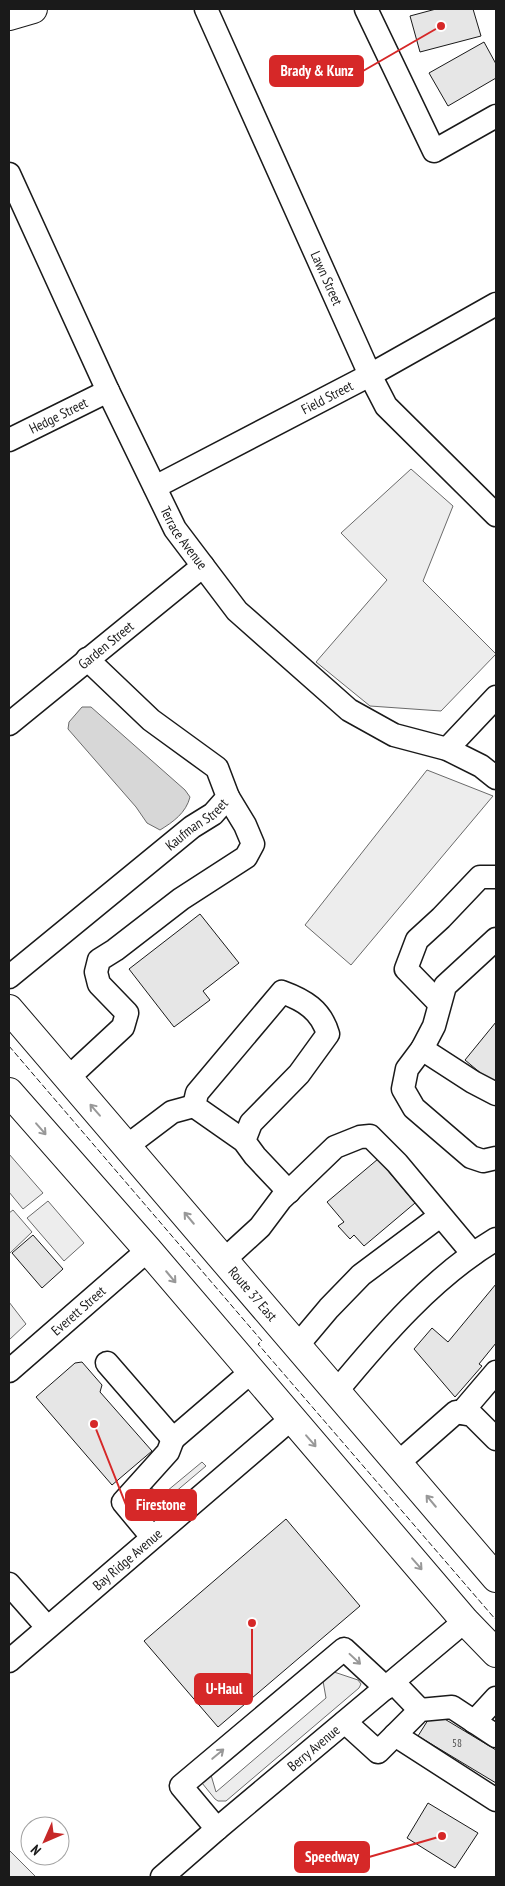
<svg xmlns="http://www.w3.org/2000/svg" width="505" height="1886" font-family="'PT Sans Narrow',sans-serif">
  <rect width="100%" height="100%" fill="#fff"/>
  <path fill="#ededed" stroke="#6a6a6a" d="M411,469L453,506L423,581L496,654L441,711L370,706L316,662L387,580L341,533Z
    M427,770L493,796L351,965L305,925Z
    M9,1154L43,1193L23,1209L9,1192Z
    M48,1201L84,1243L64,1261L27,1218Z
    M13,1210L32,1232L9,1254V1213Z
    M9,1302L26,1324L9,1340Z
    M202,1462L206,1466L148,1515L140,1506L138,1499L151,1487L161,1496Z
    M334,1672L358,1680L361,1684L359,1688L226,1801H218L215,1799L202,1783L211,1775L216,1792L326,1698L323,1681Z
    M9,1850L36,1877H9Z"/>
  <path fill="#d7d7d7" stroke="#6a6a6a" d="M82,707H91L185,790L190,797C186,813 173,822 160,830L147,823L136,807L68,729L69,722Z"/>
  <path fill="#e6e6e6" stroke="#1a1a1a" d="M436,9H473L481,36L420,52L410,16Z
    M484,42L496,64V78L448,106L429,73Z
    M200,914L239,963L203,991L210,1000L174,1027L129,969Z
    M496,1022V1084L495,1085L465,1060Z
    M378,1159L415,1203L364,1246L354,1235L350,1239L338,1226L344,1222L327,1202Z
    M33,1235L63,1269L42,1288L12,1253Z
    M496,1284V1343L479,1364L482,1366L455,1397L414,1349L432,1328L448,1342Z
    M82,1362L102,1385L100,1392L152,1451L112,1485L36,1397L75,1363Z
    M286,1519L360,1606L218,1727L144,1641Z
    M433,1712L496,1750V1783L418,1736Z
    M428,1803L478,1833L455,1868L407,1838Z"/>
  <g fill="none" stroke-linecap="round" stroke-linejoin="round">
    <defs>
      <g id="minor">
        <path id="s1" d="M206,9L370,375L386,406L496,515"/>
        <path d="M366,9L434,151L496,116"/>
        <path id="s2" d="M9,174L108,391L175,529L237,611L349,710L394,735L447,749L481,766L496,778"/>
        <path id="s3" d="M9,440L108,391"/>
        <path id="s4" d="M155,487L370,375L496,304"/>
        <path id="s5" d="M9,724L203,566"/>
        <path d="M447,749L496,697"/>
        <path d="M496,939L445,986L434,1026L422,1049L407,1069L403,1089L414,1108L471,1157L483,1161L496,1158"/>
        <path id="s6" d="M9,977L192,827L213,814L228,797L217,768L151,720L87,659"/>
        <path d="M439,1003L406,969L417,940L441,918L480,877H496"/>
        <path d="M422,1049L473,1082L496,1094"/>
        <path d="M68,1078L123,1027L127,1013L99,984L96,972L99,960L115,950L181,899L246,857L253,844L245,825L228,797"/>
        <path d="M244,1141L194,1106L197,1093L282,992C304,1000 321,1010 328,1034L299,1074L251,1123L244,1141L255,1156L289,1192"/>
        <path d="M127,1146L172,1112L194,1106"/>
        <path d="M224,1260L260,1227L281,1199L335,1147L360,1137L370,1136L397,1163L473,1254"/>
        <path d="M297,1346L329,1308L361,1275L440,1216"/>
        <path d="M107,1363L173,1439L251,1372"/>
        <path id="s7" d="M9,1371L148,1250"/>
        <path d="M336,1392C383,1335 433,1277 496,1239"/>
        <path d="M461,1413L496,1372"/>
        <path d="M398,1463L456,1412L472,1415L496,1439"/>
        <path d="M152,1537L123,1502L168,1452L173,1439"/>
        <path d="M9,1584L47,1627"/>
        <path id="s8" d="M9,1661L291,1419"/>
        <path d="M393,1682L420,1710"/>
        <path d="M345,1722L378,1752L420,1710L452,1707L496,1736"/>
        <path d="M474,1722L496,1698"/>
        <path d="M395,1735L496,1800"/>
        <path d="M217,1829L181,1786L344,1649L386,1688"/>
        <path id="s9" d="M162,1877L217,1829L465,1621"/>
      </g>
      <path id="major" d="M9,16L33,9"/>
      <g id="highway">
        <path id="s10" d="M9,1009L496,1578"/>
        <path d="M9,1092L148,1250L465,1621L496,1653"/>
      </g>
    </defs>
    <use href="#minor" stroke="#1a1a1a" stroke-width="25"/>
    <use href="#major" stroke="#1a1a1a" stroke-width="30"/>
    <use href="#highway" stroke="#1a1a1a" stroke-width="30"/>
    <use href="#minor" stroke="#fff" stroke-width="22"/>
    <use href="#major" stroke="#fff" stroke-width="28"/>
    <use href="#highway" stroke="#fff" stroke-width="28"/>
    <path stroke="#1a1a1a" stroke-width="1" stroke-dasharray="6 2.5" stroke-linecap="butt" d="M9,1046L262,1341L258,1344L496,1620"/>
  </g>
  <defs><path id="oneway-shaft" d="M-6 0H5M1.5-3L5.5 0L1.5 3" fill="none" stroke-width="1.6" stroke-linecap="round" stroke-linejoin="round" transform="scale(1.25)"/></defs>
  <g stroke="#989898">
    <use href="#oneway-shaft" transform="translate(95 1110) rotate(-131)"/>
    <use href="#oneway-shaft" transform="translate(41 1129) rotate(49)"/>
    <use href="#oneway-shaft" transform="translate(189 1218) rotate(-130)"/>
    <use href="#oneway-shaft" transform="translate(171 1277) rotate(50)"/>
    <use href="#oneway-shaft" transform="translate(311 1441) rotate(49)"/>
    <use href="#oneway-shaft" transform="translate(431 1501) rotate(-130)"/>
    <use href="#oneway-shaft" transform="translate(417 1564) rotate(49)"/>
    <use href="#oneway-shaft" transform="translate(355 1659) rotate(43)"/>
    <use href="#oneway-shaft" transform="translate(218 1754) rotate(-40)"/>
  </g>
  <g text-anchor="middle" stroke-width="4" stroke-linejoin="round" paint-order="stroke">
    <g font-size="11" fill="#4d4d4d">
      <text x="457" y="1747">58</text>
    </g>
    <g font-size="14" fill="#1a1a1a" stroke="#fff">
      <text dy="5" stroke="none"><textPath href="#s1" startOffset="295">Lawn Street</textPath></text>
      <text dy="5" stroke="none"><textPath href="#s4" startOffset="194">Field Street</textPath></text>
      <text dy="5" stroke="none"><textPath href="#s3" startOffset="55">Hedge Street</textPath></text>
      <text dy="5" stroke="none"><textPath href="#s2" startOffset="404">Terrace Avenue</textPath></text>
      <text dy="5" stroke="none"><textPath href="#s5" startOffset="125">Garden Street</textPath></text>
      <text dy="5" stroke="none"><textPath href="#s6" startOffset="242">Kaufman Street</textPath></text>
      <text dy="5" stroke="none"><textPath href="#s10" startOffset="375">Route 37 East</textPath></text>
      <text dy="5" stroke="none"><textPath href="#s7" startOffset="92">Everett Street</textPath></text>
      <text dy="5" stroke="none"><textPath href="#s8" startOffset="156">Bay Ridge Avenue</textPath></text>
      <text dy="5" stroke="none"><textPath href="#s9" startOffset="199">Berry Avenue</textPath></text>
    </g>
  </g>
  <path fill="none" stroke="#d62828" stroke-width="2" d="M441 26L363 71M94 1424L126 1505M252 1623L252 1689M442 1836L369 1857"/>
  <g fill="#d62828" stroke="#fff" stroke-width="2">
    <circle cx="441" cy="26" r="5"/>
    <circle cx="94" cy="1424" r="5"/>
    <circle cx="252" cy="1623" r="5"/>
    <circle cx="442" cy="1836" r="5"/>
  </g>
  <g fill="#d62828" stroke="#d62828" stroke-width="2">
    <rect x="270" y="56" width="93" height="30" rx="5"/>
    <rect x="126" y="1490" width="70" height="30" rx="5"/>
    <rect x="195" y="1674" width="57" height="30" rx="5"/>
    <rect x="295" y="1842" width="74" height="30" rx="5"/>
  </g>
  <g font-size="15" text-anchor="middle" font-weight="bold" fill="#fff">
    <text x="317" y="76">Brady &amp; Kunz</text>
    <text x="161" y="1510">Firestone</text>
    <text x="224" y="1694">U-Haul</text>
    <text x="332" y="1862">Speedway</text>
  </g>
  <rect width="505" height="1886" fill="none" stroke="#1a1a1a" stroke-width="20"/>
  <g transform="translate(45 1841) rotate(225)"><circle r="24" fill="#ffffff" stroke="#a3a3a3"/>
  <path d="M0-4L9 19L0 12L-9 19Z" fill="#c62828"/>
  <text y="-8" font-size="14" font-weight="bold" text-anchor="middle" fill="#1a1a1a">N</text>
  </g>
</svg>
